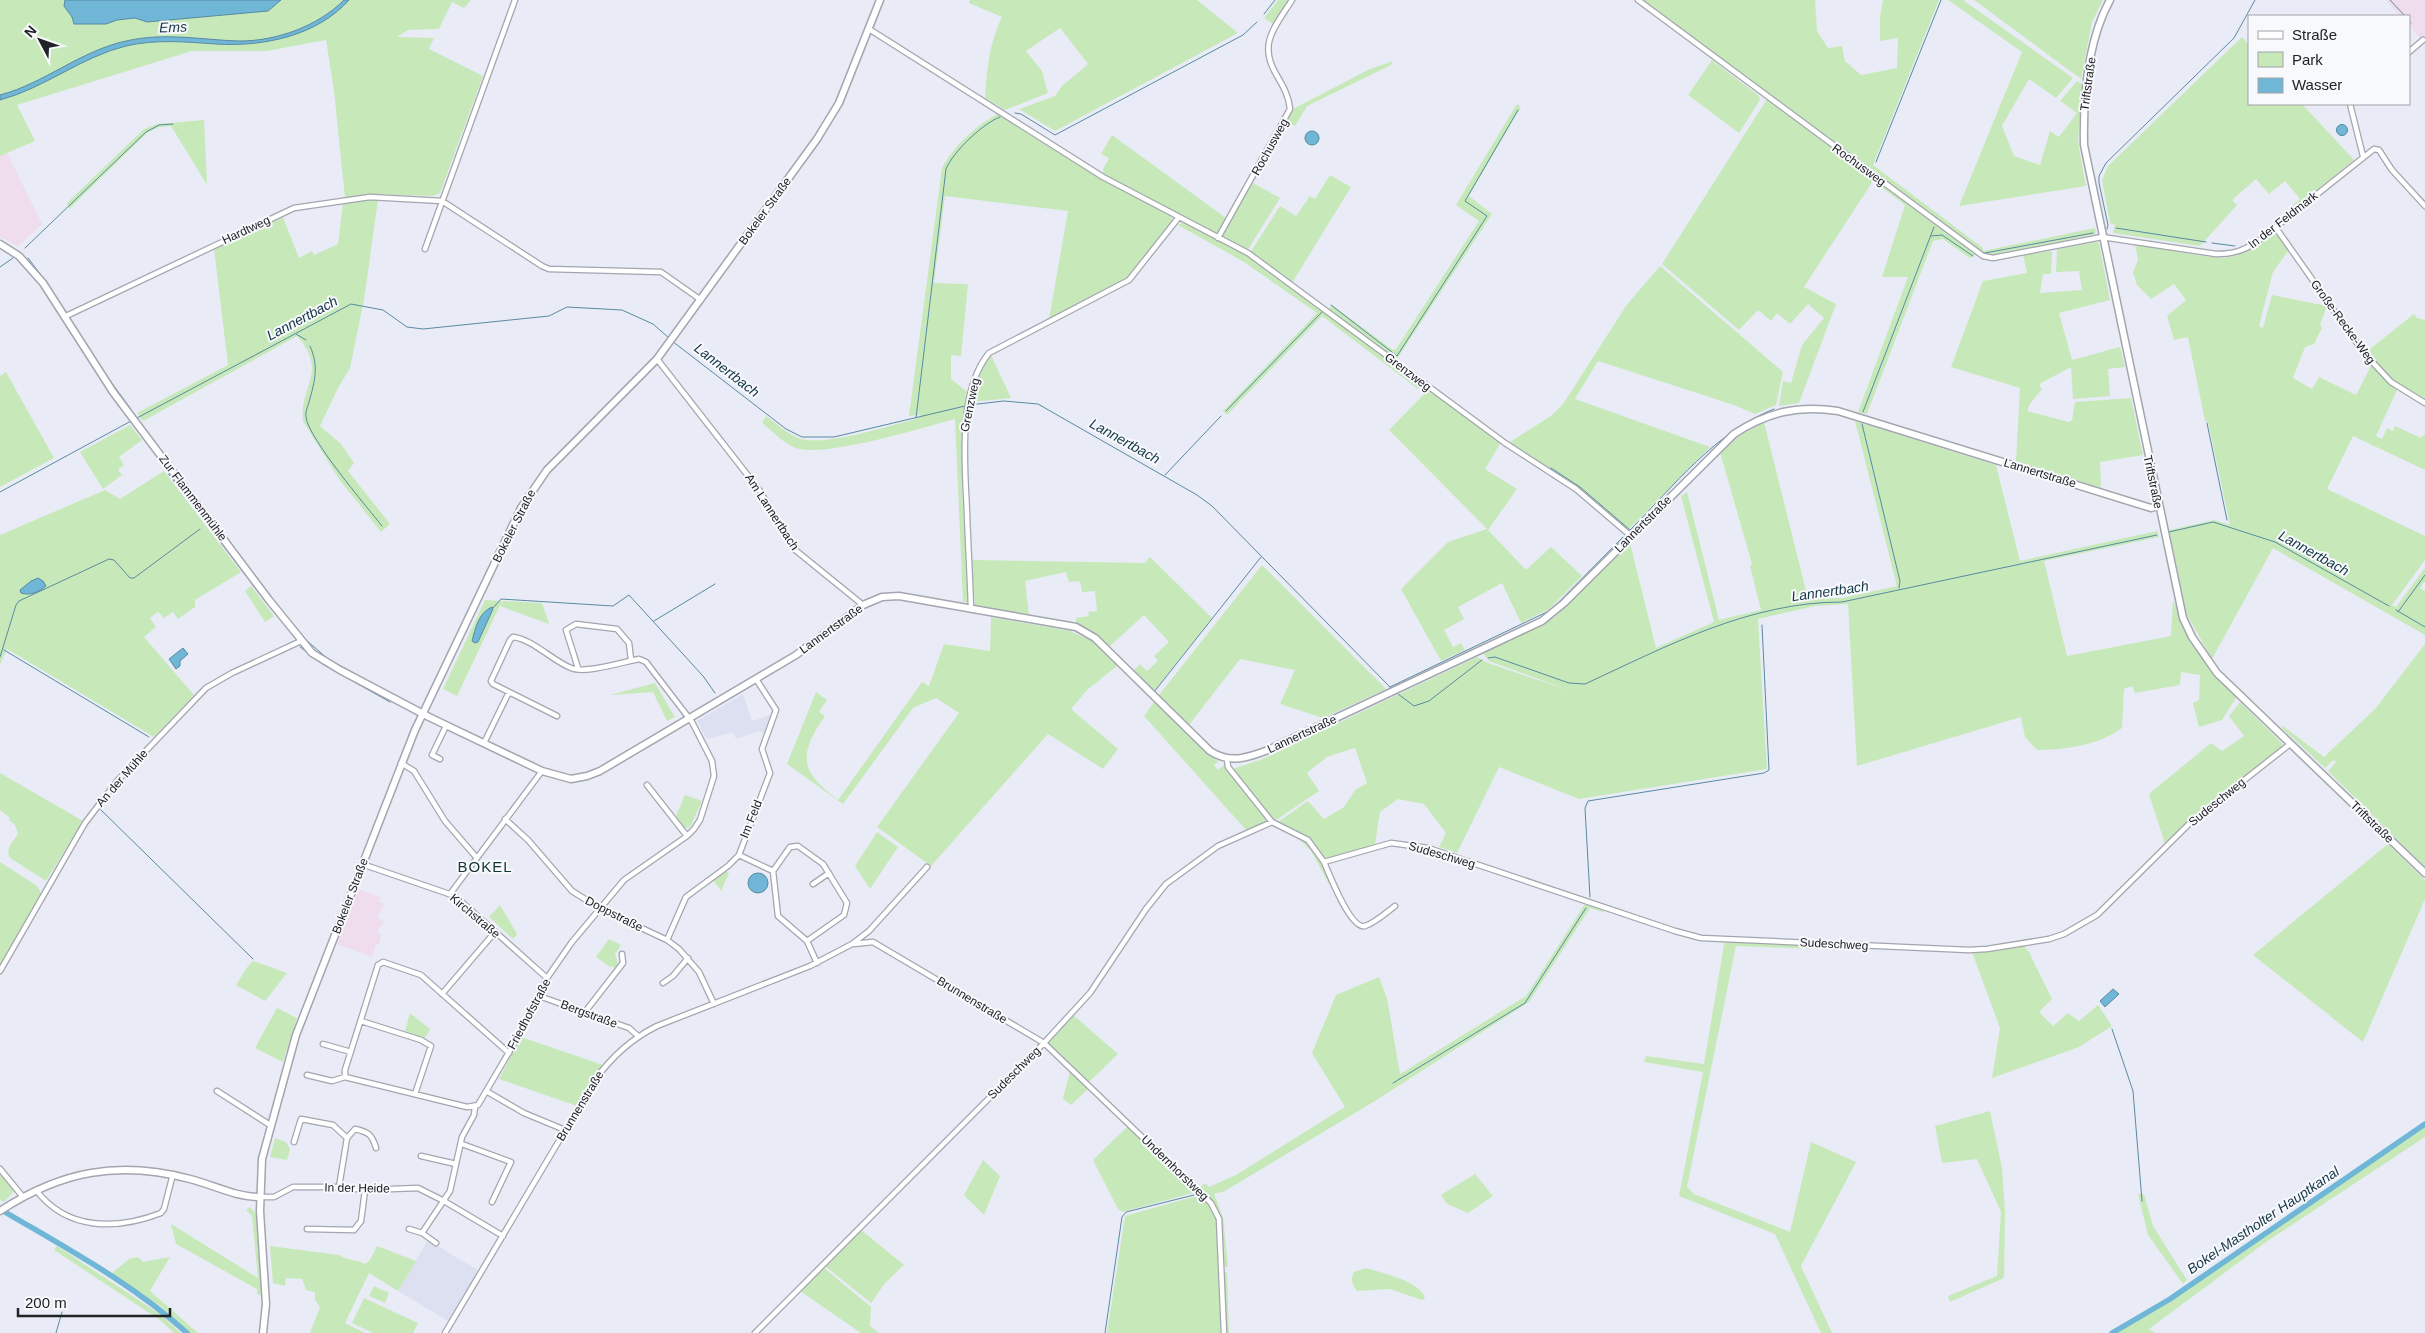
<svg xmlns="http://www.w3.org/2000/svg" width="2425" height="1333" font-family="Arial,sans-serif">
  <rect width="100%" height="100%" fill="#e9ecf6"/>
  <path fill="#efdcec" d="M2386,0H2425V44L2409,25V16H2400Z
    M7,153L42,224L18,246L0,237V156Z
    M359,889L380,897L379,902L385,904L377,918L384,922L377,931L381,936L379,945L376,944L372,957L337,944Z"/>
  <path fill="#dce0f1" d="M743,694L752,721L771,715L772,718L765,734L759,731L736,739L733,732L707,739L697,721Z
    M428,1240L479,1271L450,1322L398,1291Z"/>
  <path fill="#c7e9b9" d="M0,0H471L464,8L452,2L439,29L408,30L397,37L434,38L429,49L483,76L440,193L433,196L371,194L345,198L334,91L326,40L267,51H192L17,105L35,141L0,156Z
    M970,0H1197L1238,33L1055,131L1019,109L1055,96L1062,86L1088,64L1060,28L1026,51L1042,71L1048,93L1005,110L985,98C987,69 989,43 1002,17L969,3Z
    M1278,0H1289L1275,23H1271L1264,18Z
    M1642,0H1815L1817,31L1828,48L1842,46L1845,61L1861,75L1897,68L1898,38L1880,41V16L1883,0H1939L1873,165L1983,248V251L2095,228L2096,234L1993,256L1981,252L1970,258L1943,239L1933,241L1867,414L1858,412L1908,277H1882L1905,205L1873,181L1804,287L1836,304L1799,403L1779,406L1783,381L1791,383L1802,345L1824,318L1808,304L1790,324L1777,313L1771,321L1758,310L1739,330L1662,264L1767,99L1773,103Z
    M1948,0H1963L2073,78L2056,98L2029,79L2002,126L2014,156L2040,165L2050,131L2059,137L2077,113L2060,101L2077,81L2082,84L2078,142L2086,186L1959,206L2022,52Z
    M1974,0H2103L2092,22L2081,79Z
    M2242,37L2249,45V104H2302L2354,160L2295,208L2293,205L2300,199L2285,181L2269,194L2256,179L2232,200L2237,205L2200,246L2113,233L2115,225L2110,223L2102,180L2108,166Z
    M1712,60L1759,96L1760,100L1739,133L1688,95Z
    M1393,61L1391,65L1307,106L1295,126L1287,122L1291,110L1370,69Z
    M1517,104L1521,107L1469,196L1492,214L1397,359L1329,309L1332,305L1393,350L1396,349L1479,221L1456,205Z
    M998,114L1088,171L1172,217V223L1127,277L1049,319L1068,211L945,196L934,283L968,284L961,356L951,355V379L970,394L963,418L962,488L968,602H963L955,419C922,428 824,458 796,448C784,444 772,430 762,423L766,416C777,424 789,436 802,439C827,446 892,425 919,418L920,415L909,416L942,168C953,147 977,124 998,114Z
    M204,120L207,185L171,126L159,127L147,133L69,209L67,203L144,129L157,124Z
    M1112,135L1226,218L1218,232L1213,234L1134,192L1104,174L1103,169L1109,158L1101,154Z
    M2349,170L2351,171L2282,227V225Z
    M1330,175L1351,187L1292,283L1250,253L1280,206L1296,216L1310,196L1315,199Z
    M1253,183L1280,198L1247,251L1223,239L1221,235Z
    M371,199L378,200L364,300L350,368L338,388L320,426L341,444L354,463L348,471L390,524L381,532L339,479L303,421C299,386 329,372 297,336L143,421L137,413L228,365L214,249L283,217L299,258L312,251L314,255L338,244L343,204Z
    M1183,222L1247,255L1423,384L1418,389L1322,316L1227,415L1223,411L1317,313L1244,262L1178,225Z
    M2272,234L2278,236L2288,251L2273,272L2259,326L2263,328L2272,295L2327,306L2320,325L2322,328L2314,344L2305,347L2293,378L2312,389L2319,377L2356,395L2371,366L2397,390L2376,436L2382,439L2387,428L2393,431L2395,426L2421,438L2425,433V470L2353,436L2327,489L2425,536V560L2392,605L2396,607L2425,568V581L2420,588L2425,591V635L2273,548L2212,659L2187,615L2169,530L2214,520L2230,525L2208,422L2205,421L2188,337L2174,340L2167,316L2186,300L2174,284L2151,299L2137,285L2133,272L2138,260L2135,244C2158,247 2215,262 2235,256C2249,251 2260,242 2272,234Z
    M2096,242L2099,243L2110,300L2059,313L2072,360L2120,347L2125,367L2108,369L2110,396L2073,399L2071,367L2039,384L2042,389L2030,404L2027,411L2069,422L2072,420L2075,402L2131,398L2143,455L2100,462L2101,488L2016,461L2020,388L1951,367L1983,281L2027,273L2023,255L2052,251L2051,274H2043L2040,293L2082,290L2079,271L2056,272L2057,249Z
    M1660,266L1783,372L1776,405L1755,414L1734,405L1598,361L1575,399L1710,447L1627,531L1576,488L1511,445L1510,442L1551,416L1563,404L1626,306Z
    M2414,314L2417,318L2425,320V400C2406,388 2373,374 2370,349Z
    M991,355L1011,398L972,402L983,364Z
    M6,372L54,458L0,487V376Z
    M1429,389L1501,442L1485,469L1517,489L1488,530L1526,570L1551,547L1582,576L1549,609L1521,623L1502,583L1458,607L1464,619L1444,630L1453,647L1461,643L1465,650L1441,661L1401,589L1448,542L1487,529L1389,430Z
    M1855,421L1996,465L2020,561L2157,531L2159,537L2044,561L2067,656L2171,636L2173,600C2189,640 2205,666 2237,696L2222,720L2199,727L2193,703L2199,700L2200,675L2181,672L2180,685L2135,693L2132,686L2124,689L2122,728C2099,745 2065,750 2037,750L2025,737L2021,717L1857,766L1848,604L1815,606L1758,619L1767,769L1579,799L1499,767L1457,853L1439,847L1446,833L1424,804L1398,799L1380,812L1375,844L1326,860L1316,848L1278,822L1308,801L1324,819L1344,807L1355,790L1367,783L1355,748L1327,757L1307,773L1319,791L1276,820L1267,814L1233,769L1265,758L1477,657L1488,663L1571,691L1489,661L1481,651L1486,652L1555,617L1630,543L1656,648L1714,622L1681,496L1687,492L1719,620L1761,610L1750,566L1752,564L1720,452L1736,438L1764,422L1808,599L1842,598L1897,586Z
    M130,425L142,440L119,457L124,465L118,470L122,475L103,489L80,452Z
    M164,471L241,572L195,600V607L178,619L173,612L164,618L158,612L150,618L156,627L144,637L194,695L154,737L7,649L0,665V535L105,490L120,499Z
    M1150,557L1212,618L1154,691L1134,670L1140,664L1147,671L1158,661L1154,656L1169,642L1144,615L1110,646L1089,629L1076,623V618L1089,616L1088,612L1097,611L1095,591L1082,592L1080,581L1069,582L1066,572L1025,581L1029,615L975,605L972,560L1145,563Z
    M1262,565L1386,689L1323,718L1280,704L1295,670L1240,659L1189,725L1159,695Z
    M251,586L274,616L265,622L245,591Z
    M485,600L502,601L457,696L443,689Z
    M503,601L542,603L549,624L500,606Z
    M991,617L1070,631L1092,641L1117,666L1087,690L1071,709L1118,749L1103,769L1048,734L931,866L877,827L959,713L936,698L913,708L843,804L787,764L816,692L827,700L819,712L825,716C797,756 801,772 838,800L922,682L929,686L944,644L990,651Z
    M2425,644V867L2328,771L2336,762L2333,760L2325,768L2282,728L2283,726L2324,757L2375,709Z
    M655,683L675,717L667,721L653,692L610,695Z
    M1154,702L1207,754L1219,761L1214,765L1218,770L1224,765L1227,768L1267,819L1265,824L1247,831L1144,716Z
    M2240,702L2282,743V748L2189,821L2165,844L2149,794L2211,743L2222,751L2244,736L2229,716Z
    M0,773L83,821L46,881L10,858C5,848 12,843 18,834L15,825L9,820L10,818L0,810Z
    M685,795L702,801L691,825L688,828L684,827L676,816Z
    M877,832L898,847L870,889L855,866Z
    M1304,839L1323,863L1332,883L1329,884L1311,851L1301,841Z
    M2388,844L2425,880V899L2363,1042L2253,955Z
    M0,862L37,886L41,893L0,966Z
    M725,871L729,873L721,891L713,880Z
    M1585,904L1604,910L1602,912L1590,908L1529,1002L1375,1101L1225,1191L1214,1194L1223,1217L1228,1267H1223L1220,1218L1198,1189L1205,1183L1209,1187L1236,1175L1345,1107L1312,1053L1336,995L1379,977L1387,998L1400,1074L1526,996Z
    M500,905L517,934L513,939L489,917Z
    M609,939L621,945L615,954L618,963L615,968L611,966L610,967L596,957Z
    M1725,939L1846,947L1843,950L1736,946L1687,1187L1694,1194L1790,1232L1811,1142L1856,1162L1801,1266L1832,1333H1821L1775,1234L1679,1196L1703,1072L1644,1062L1646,1056L1704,1064Z
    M2023,945L2029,952L2052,999L2039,1012L2053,1026L2068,1013L2079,1021L2098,1005L2112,1026L2079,1047L1992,1078L2000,1028L1972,952Z
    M253,961L287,973L265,1001L236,985L248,966Z
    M277,1008L297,1018L283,1062L255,1048Z
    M410,1013L430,1029L425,1038L405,1031Z
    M1072,1014L1118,1054L1087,1084L1089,1088L1071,1105L1063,1099L1071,1067L1045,1042Z
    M521,1037L603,1065L577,1106L499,1079Z
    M1990,1111L2002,1168L2005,1212L2004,1278L1950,1302L1948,1296L1997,1276L2001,1212L1977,1159L1942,1163L1935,1126Z
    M1129,1125L1197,1192L1122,1212L1118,1209L1093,1160Z
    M2425,1125V1137L2266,1242L2149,1329L2155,1333H2115L2263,1237Z
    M275,1138L286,1142L290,1149L287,1160L270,1157Z
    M983,1160L1000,1176L984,1215L964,1195Z
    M0,1174L14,1191L4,1202L0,1200Z
    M1475,1174L1493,1196L1468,1213L1447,1204L1441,1195Z
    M2138,1194H2144L2153,1226L2187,1280L2183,1284L2148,1235Z
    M1200,1195L1210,1204L1217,1218L1223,1333H1107L1125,1216Z
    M250,1207L256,1214L262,1296L257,1294V1289L176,1244L171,1224L258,1278L252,1216L246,1210Z
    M860,1229L904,1265L885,1283L871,1303L825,1266Z
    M57,1246L161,1315L181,1333H174L160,1320L54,1250Z
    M270,1246L339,1255C348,1261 357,1259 365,1264L370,1260L377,1246L416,1261L398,1291L369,1273L345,1323L365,1333H310L320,1307L315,1300V1292L306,1290L302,1279L286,1278L285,1286L273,1283Z
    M138,1257L143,1262L170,1257L150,1291L198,1333H190L163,1308L112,1273L129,1259Z
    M823,1267L871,1307L870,1326L879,1333H861L800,1291Z
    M1366,1268C1382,1273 1420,1281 1425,1298L1422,1300L1390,1289L1357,1291C1352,1284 1350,1280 1354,1272Z
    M1227,1272L1229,1333H1225L1222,1274Z
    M374,1286L389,1293L385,1303L369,1296Z
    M364,1298L418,1323L413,1333H373L352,1323Z"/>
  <path fill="#6fb6d7" stroke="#588aa2" d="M65,0H281L268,11L147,22L135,18L117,20L106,24H74L72,17L64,6Z
    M344,0H349C317,36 263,47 216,44C185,42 157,39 126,46C81,57 45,88 0,100V95C45,83 80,51 126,41C165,32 201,40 240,41C277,41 318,26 344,0Z
    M2336.5 130a5.5 5.5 0 1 1 11 0a5.5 5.5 0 1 1-11 0Z
    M1305 138a7 7 0 1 1 14 0a7 7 0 1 1-14 0Z
    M38,578L43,581L46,586C39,592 30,596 21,593L20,590L31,581Z
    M492,607L493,609L478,642L475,643L472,641C475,629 479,612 492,607Z
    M183,648L188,654L180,661V666L176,669L169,659Z
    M748 883a10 10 0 1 1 20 0a10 10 0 1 1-20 0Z
    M2113,989L2119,994L2105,1007L2100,1001Z"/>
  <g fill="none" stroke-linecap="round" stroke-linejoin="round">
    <path stroke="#588aa2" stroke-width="1" d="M2390,0L2405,16
      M1264,14L1275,0
      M2409,21L2411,23
      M1015,113L1021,114L1055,135L1243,35L1257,22
      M1876,162L1941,0
      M2116,228L2206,242
      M2107,229L2108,225L2099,183V176L2106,163L2234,38L2255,0
      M1931,236L1942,235L1973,256
      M2212,243L2235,246
      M25,248L146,132L159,125L173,124
      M1985,253L2093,233
      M28,258L47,283L65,311
      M0,267L13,258
      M1331,305L1397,356L1487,216L1465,201L1518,110
      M69,318L81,336
      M296,334L306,340
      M672,341L786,429L802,437H834L965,406
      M310,346C319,366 315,381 309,402C308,406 305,412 306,417C308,438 367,507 382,526
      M103,371L130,408
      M969,405L1004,401L1038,404L1197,495L1212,506L1391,688
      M1226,411L1322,312
      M1863,412L1934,227
      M137,418L351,304L383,310L407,327L423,329L549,316L567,307L622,310L653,324L669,338
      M916,418L946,169C953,152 982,124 1000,117
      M2207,423L2227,520
      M1862,424L1900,581L1899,588
      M1551,468L1580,487L1630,530C1674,486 1715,432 1774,409
      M167,472L247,577
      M1165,475L1221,416
      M0,492L131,421
      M2169,532L2213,522L2275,542L2389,606
      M252,584L277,616
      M493,608L501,599L613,606L629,595L703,676L715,693
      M2396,610L2425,627
      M2398,612L2425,575
      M654,621L715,584
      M306,640L328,659L383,689
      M300,647L324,665L390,702
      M4,650L149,737
      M0,657L16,605L19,601L109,559L114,560L130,578H134L200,529
      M1488,658L1495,657L1569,683L1585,684C1667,646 1750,602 1842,602L2157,535
      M1390,687L1551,610L1623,537
      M1154,692L1261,557
      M1398,694L1414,706L1429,701L1482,660
      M99,808L253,959
      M1590,897L1585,808L1588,801L1764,773L1769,770L1762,625
      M2112,1029L2133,1091L2142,1201
      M1393,1083L1525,1003L1586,908
      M56,1333L62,1312
      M1105,1333L1122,1217L1126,1212L1198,1194"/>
    <path stroke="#6fb6d7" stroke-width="5.5" d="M0,1209C64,1247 132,1283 187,1333
      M2112,1333L2170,1299L2425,1124"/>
    <defs>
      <path id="street" d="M1638,0L1983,256L1993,258L2102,237L2216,254C2235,254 2246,250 2262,238L2374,149L2379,150L2392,170L2425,206
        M869,29L1103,177L1248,253L1505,443L1576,489L1631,536
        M2409,52L2423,40
        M2350,104L2363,156
        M2276,228L2364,353L2391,382L2425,403
        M1218,238L1290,109C1289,96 1283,86 1276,74C1258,43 1275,27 1292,0
        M425,249L515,0
        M64,317L294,208L370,197L442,201L542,266L549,269L661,272L701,300
        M657,359L760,491L794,549L863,605
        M971,608C970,576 968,544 967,513C965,465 957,392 989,353L1129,280L1179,217
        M578,668L566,630L576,624L617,629L629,643L631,660
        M484,743L509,692
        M440,759L432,755L446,726
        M1227,759L1228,767L1272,822
        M401,763L414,771L445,821L476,857
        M647,785L687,836
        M505,819L528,840L572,891L599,908L667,940L679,949L699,972L714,1004
        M739,855L773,871L778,916L807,941
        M1324,862C1329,874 1351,930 1365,926C1375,923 1387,912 1395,906
        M362,864L455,896L547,978
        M773,871L790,847L798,846L823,864L847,903L844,915L807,941L817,963
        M813,884L829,873
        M450,894L542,771
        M667,940L686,897L728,866L739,855L770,773L762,749L776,710L756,679
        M853,944L873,942L1044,1043L1211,1203L1219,1219L1224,1333
        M0,971L85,823L118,780L206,688L232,673L301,641
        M663,983L673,976L688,958
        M442,994L495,932
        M539,996L629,1028L638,1036
        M585,1012L623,963L622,954
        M361,1021L421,1040L431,1046L415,1094
        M323,1044L351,1052
        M509,1053L421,975L383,962L378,965L345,1070V1077L467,1107L478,1105L519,1035L547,978L572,942L624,880L687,836L694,829L700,820L714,776L712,761L692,722L646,662L639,659C623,662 585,674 571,668C553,661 532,639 513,637L510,640L491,681L493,684L557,716
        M307,1075L332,1081L345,1077
        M217,1091L270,1125
        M486,1091L524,1113L565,1130
        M294,1142L301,1119L333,1125L347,1138
        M462,1144L511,1162L492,1202
        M421,1156L456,1164
        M0,1169L23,1197
        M339,1187L347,1138L355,1129C368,1132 372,1134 376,1148
        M36,1190C67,1231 117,1230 161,1213L164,1209L173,1174
        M260,1197H274L293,1187H339L365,1190L418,1188L444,1201L503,1236
        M307,1229L354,1230L361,1221L365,1190
        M409,1229L422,1233
        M436,1243L422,1233L450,1191L462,1137L474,1115L475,1107
        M445,1333L595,1080C612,1056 631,1039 657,1026L810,966L852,944L869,931L927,867
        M755,1333L1044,1043L1090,993L1146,909L1166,884L1218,846L1272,822L1308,840L1324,862L1391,843L1428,848L1675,931L1701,938L1969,950L1987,949L2049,939L2064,934L2097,915L2190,823L2290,744"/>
      <path id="secondary" d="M2110,0C2087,42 2083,98 2084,145L2183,618L2192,637L2217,673L2425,873
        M0,244L19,256L43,283L113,392L269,600L312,653L340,670L429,717L542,771L571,779L587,776L600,771L796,655L863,605L882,597L899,596L1076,627L1095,638L1210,751C1230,764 1247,758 1268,750L1542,621L1564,603L1734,434C1767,412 1798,405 1838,411L2151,508L2158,506
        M0,1211C61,1171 119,1160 190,1179C214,1185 235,1197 260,1197
        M263,1333L266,1304L260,1211L262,1159L296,1035L415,730L521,508L547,470L657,359L817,139L839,103L880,0"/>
    </defs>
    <use href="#street" stroke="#a3a5af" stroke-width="7"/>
    <use href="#secondary" stroke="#a3a5af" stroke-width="9"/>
    <use href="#street" stroke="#fff" stroke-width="4.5"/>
    <use href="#secondary" stroke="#fff" stroke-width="6"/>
  </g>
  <g text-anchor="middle" stroke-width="4" stroke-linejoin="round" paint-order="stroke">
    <g font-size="12" fill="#212226" stroke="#f8f9fd">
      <text transform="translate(2088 84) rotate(-82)" y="4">Triftstraße</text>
      <text transform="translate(1270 147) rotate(-61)" y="4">Rochusweg</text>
      <text transform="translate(1859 165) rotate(36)" y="4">Rochusweg</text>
      <text transform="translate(765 211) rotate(-54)" y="4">Bokeler Straße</text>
      <text transform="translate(2283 220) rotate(-38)" y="4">In der Feldmark</text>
      <text transform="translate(246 230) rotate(-25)" y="4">Hardtweg</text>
      <text transform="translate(2343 322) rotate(54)" y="4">Große-Recke-Weg</text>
      <text transform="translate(1408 372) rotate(37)" y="4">Grenzweg</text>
      <text transform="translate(970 405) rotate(-78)" y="4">Grenzweg</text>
      <text transform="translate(2040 473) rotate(17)" y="4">Lannertstraße</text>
      <text transform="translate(2153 482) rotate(78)" y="4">Triftstraße</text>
      <text transform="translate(193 498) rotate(53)" y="4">Zur Flammenmühle</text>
      <text transform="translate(772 512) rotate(57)" y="4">Am Lannertbach</text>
      <text transform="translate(1643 524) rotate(-45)" y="4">Lannertstraße</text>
      <text transform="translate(514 526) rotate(-63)" y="4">Bokeler Straße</text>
      <text transform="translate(831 629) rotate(-36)" y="4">Lannertstraße</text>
      <text transform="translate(1302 734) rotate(-25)" y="4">Lannertstraße</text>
      <text transform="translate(122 778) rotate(-49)" y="4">An der Mühle</text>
      <text transform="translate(2217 802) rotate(-39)" y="4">Sudeschweg</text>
      <text transform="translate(751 819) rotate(-68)" y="4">Im Feld</text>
      <text transform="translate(2372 822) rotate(44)" y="4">Triftstraße</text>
      <text transform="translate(1442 855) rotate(16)" y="4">Sudeschweg</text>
      <text transform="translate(350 896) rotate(-69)" y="4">Bokeler Straße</text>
      <text transform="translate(614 914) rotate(27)" y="4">Doppstraße</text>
      <text transform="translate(475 916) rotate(40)" y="4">Kirchstraße</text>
      <text transform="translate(1834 944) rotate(3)" y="4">Sudeschweg</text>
      <text transform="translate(972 1000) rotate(31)" y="4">Brunnenstraße</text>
      <text transform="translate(529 1014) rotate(-62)" y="4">Friedhofstraße</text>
      <text transform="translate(589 1014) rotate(20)" y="4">Bergstraße</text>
      <text transform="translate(1014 1073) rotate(-45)" y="4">Sudeschweg</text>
      <text transform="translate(580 1106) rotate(-59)" y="4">Brunnenstraße</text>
      <text transform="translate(1175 1168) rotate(44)" y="4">Undernhorstweg</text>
      <text transform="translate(357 1188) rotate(1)" y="4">In der Heide</text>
    </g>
    <g font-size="14" font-style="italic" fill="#153644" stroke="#f8f9fd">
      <text transform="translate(173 27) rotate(-2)" y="5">Ems</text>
      <text transform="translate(302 318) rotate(-28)" y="5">Lannertbach</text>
      <text transform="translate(727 370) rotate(38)" y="5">Lannertbach</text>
      <text transform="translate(1125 441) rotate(29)" y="5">Lannertbach</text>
      <text transform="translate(2314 553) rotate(29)" y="5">Lannertbach</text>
      <text transform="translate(1830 591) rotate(-8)" y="5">Lannertbach</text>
      <text transform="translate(2263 1220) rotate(-34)" y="5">Bokel-Mastholter Hauptkanal</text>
    </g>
    <g font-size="15" letter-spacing="1" fill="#133634" stroke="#f8f9fd">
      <text x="485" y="872">BOKEL</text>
    </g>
  </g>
  <rect x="2248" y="15" width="162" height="90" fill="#f8f9fd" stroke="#a2a3a7"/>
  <rect x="2258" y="31" width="25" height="8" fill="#ffffff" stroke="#a2a3a7"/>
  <text x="2292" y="40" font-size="15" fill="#212226">Straße</text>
  <rect x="2258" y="52" width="25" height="15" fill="#c7e9b9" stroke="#a2a3a7"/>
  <text x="2292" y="65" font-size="15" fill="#212226">Park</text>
  <rect x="2258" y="78" width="25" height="15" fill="#6fb6d7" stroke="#a2a3a7"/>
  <text x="2292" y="90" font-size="15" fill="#212226">Wasser</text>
  <g transform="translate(40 40) rotate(311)" stroke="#f8f9fd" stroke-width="4" paint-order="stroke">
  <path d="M0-4L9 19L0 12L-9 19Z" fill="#212226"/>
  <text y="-8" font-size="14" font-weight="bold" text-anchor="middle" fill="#212226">N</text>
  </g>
  <path d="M18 1308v8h152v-8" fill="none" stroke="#212226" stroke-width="2.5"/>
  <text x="25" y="1308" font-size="15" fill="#212226" stroke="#f8f9fd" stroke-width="4" paint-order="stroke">200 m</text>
</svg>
